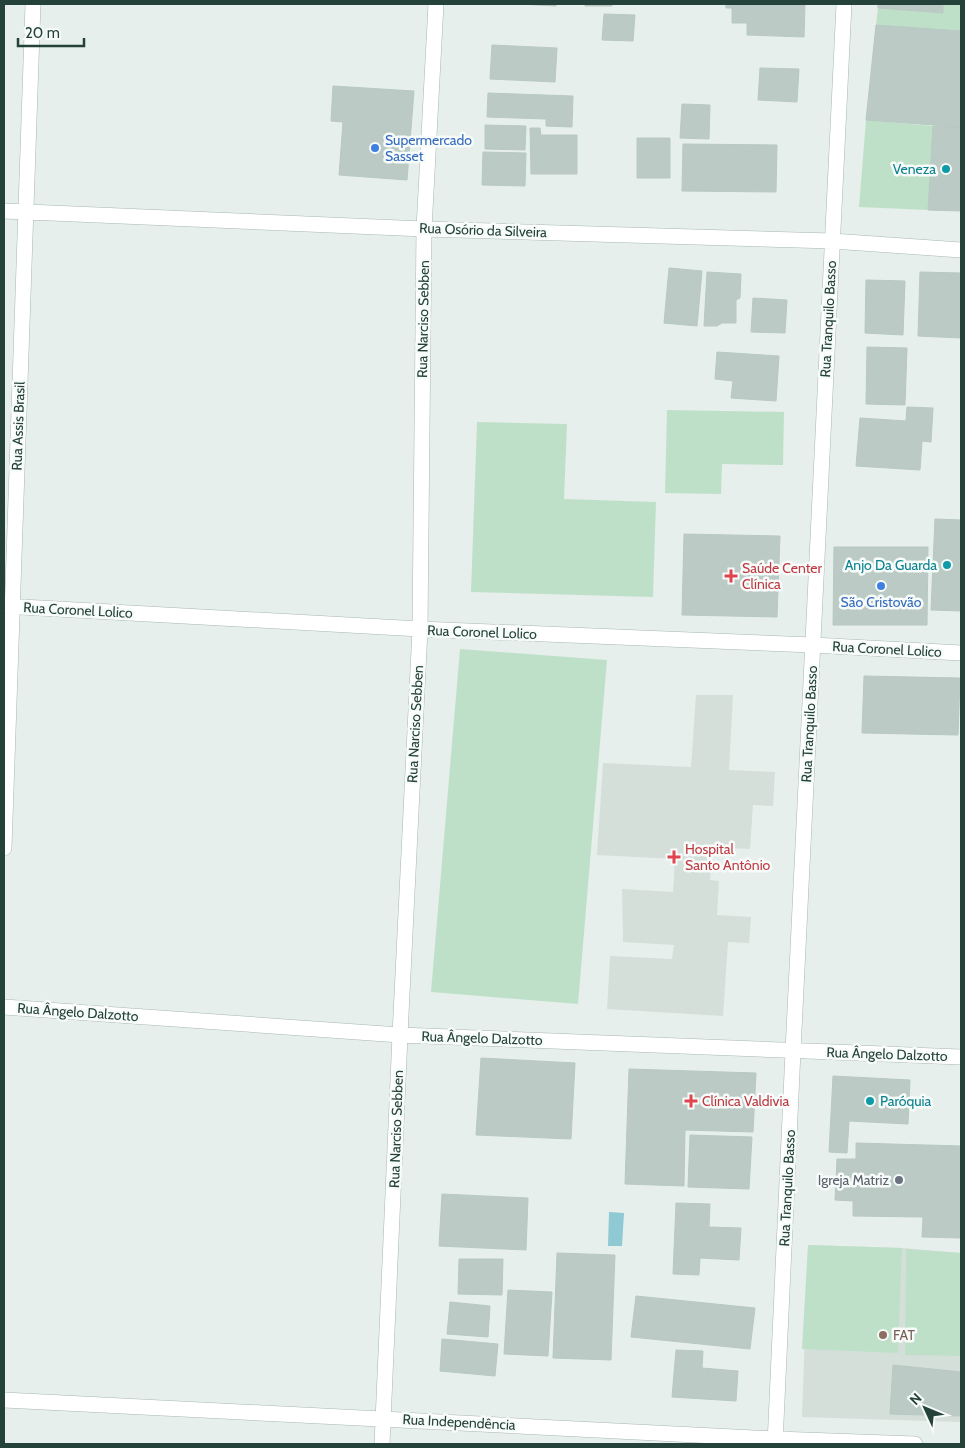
<svg xmlns="http://www.w3.org/2000/svg" width="965" height="1448" font-family="Cabin,sans-serif">
  <rect width="100%" height="100%" fill="#e6efeb"/>
  <path fill="#d4dfda" d="M696,695H733L729,770L775,772L773,806L753,805L750,849L712,847L710,880L719,881L717,915L751,917L749,943L728,942L723,1016L607,1009L610,956L672,959L674,945L623,942L622,889L673,892L675,859L597,855L603,763L691,767Z
    M808,1245L902,1248L961,1253V1422L802,1417Z"/>
  <path fill="#bfe0c8" d="M943,4H961V31L876,25L878,8L942,13Z
    M866,120L933,126L928,210L859,207Z
    M667,410L784,412L783,465L722,464L721,494L665,493Z
    M477,422L567,424L564,499L656,502L653,597L471,592Z
    M460,649L607,660L578,1004L431,992Z
    M808,1245L902,1248L898,1353L802,1349Z
    M906,1249L961,1253V1356L905,1355Z"/>
  <path fill="#8ec9d4" d="M609,1212L624,1213L622,1246H608Z"/>
  <path fill="#bbcac4" stroke="#b8c9c2" d="M520,4H556V6Z
    M585,4H612V6H585Z
    M726,4H805L804,37L747,35V23H732V8H726Z
    M878,4H943V13L878,8Z
    M604,14L635,15L633,41L602,40Z
    M876,25L961,31V127L866,120Z
    M492,45L557,48L555,82L490,79Z
    M760,68L799,69L797,102L758,100Z
    M333,86L414,91L407,180L339,175L343,122L331,121Z
    M488,93L573,96L572,127L546,126V119L487,117Z
    M682,104L710,105L709,139L680,138Z
    M485,125L526,126L525,150L485,149Z
    M933,126L961,127V211L928,210Z
    M530,128H540L541,135H577V174H531Z
    M637,138H670V178H637Z
    M683,144L777,145L776,192L682,191Z
    M483,152L526,153L525,186L482,185Z
    M669,268L702,271L697,326L664,323Z
    M707,272L741,274L740,298L736,300V323H722L717,326H704Z
    M920,272L961,273V338L918,336Z
    M866,280L905,281L903,335L865,333Z
    M753,298L787,300L785,333L751,332Z
    M867,347L907,348L905,405L866,404Z
    M717,352L779,356L776,401L731,398L733,381L715,379Z
    M907,407L933,408L931,442L922,441L920,470L856,466L860,418L906,421Z
    M935,519L961,520V611L931,610Z
    M684,534L780,536L777,617L682,615Z
    M834,547H928L927,625H833Z
    M864,676L960,678L958,735L862,733Z
    M481,1058L575,1063L571,1139L476,1135Z
    M629,1069L756,1073L753,1132L685,1130L684,1186L625,1184Z
    M833,1076L910,1080L908,1124L849,1121L847,1153L829,1152Z
    M690,1135L752,1137L749,1189L688,1187Z
    M856,1143L961,1146V1238L922,1237L923,1217L853,1216V1201L835,1200L837,1159H856Z
    M442,1194L528,1198L526,1250L439,1246Z
    M676,1203L710,1204L709,1227L741,1228L739,1260L700,1258L699,1275L673,1274Z
    M557,1253L615,1255L611,1360L553,1358Z
    M459,1259H503L502,1295L458,1294Z
    M508,1290L552,1292L548,1356L504,1354Z
    M636,1296L755,1308L750,1349L631,1337Z
    M450,1302L490,1306L488,1337L447,1334Z
    M442,1339L498,1344L495,1376L440,1371Z
    M676,1350L703,1351L702,1368L738,1371L736,1401L672,1397Z
    M893,1365L961,1372V1416L890,1414Z"/>
  <g fill="none" stroke-linecap="round" stroke-linejoin="round">
    <defs>
      <path id="street" d="M4,211L424,229L832,241L961,250
        M4,606L420,629L813,645L961,653
        M4,848L33,4
        M4,1007L400,1035L961,1057
        M4,1400L776,1439L915,1444
        M382,1444L400,1035L420,629L424,229L436,4
        M775,1444L793,1051L844,4"/>
    </defs>
    <use href="#street" stroke="#a8b8b2" stroke-width="16"/>
    <use href="#street" stroke="#fff" stroke-width="15"/>
  </g>
  <g fill="#3f7fe0" stroke="#f7fbf9" stroke-width="2">
    <circle cx="375" cy="148" r="5"/>
    <circle cx="881" cy="586" r="5"/>
  </g>
  <g fill="#0f9aa8" stroke="#f7fbf9" stroke-width="2">
    <circle cx="946" cy="169" r="5"/>
    <circle cx="947" cy="565" r="5"/>
    <circle cx="870" cy="1101" r="5"/>
  </g>
  <g fill="#e0444e" stroke="#f7fbf9" stroke-width="2">
    <path d="M728.5 568.5h5v5h5v5h-5v5h-5v-5h-5v-5h5z"/>
    <path d="M671.5 849.5h5v5h5v5h-5v5h-5v-5h-5v-5h5z"/>
    <path d="M688.5 1093.5h5v5h5v5h-5v5h-5v-5h-5v-5h5z"/>
  </g>
  <circle fill="#6b7280" stroke="#f7fbf9" stroke-width="2" cx="899" cy="1180" r="5"/>
  <circle fill="#8d6e63" stroke="#f7fbf9" stroke-width="2" cx="883" cy="1335" r="5"/>
  <g text-anchor="middle" stroke-width="5" stroke-linejoin="round" paint-order="stroke">
    <g font-size="14" fill="#366cbe" stroke="#f7fbf9" text-anchor="start">
      <text x="385" y="145">Supermercado<tspan x="385" dy="16">Sasset</tspan></text>
      <text x="881" y="607" text-anchor="middle">São Cristovão</text>
    </g>
    <g font-size="14" fill="#0d838f" stroke="#f7fbf9" text-anchor="end">
      <text x="936" y="174">Veneza</text>
      <text x="937" y="570">Anjo Da Guarda</text>
      <text x="880" y="1106" text-anchor="start">Paróquia</text>
    </g>
    <g font-size="14" fill="#24423a" stroke="#f7fbf9">
      <text transform="translate(483 230) rotate(2)" y="5">Rua Osório da Silveira</text>
      <text transform="translate(423 319) rotate(-89)" y="5">Rua Narciso Sebben</text>
      <text transform="translate(828 319) rotate(-87)" y="5">Rua Tranquilo Basso</text>
      <text transform="translate(18 426) rotate(-88)" y="5">Rua Assis Brasil</text>
      <text transform="translate(78 610) rotate(3)" y="5">Rua Coronel Lolico</text>
      <text transform="translate(482 632) rotate(2)" y="5">Rua Coronel Lolico</text>
      <text transform="translate(887 649) rotate(3)" y="5">Rua Coronel Lolico</text>
      <text transform="translate(415 724) rotate(-87)" y="5">Rua Narciso Sebben</text>
      <text transform="translate(809 724) rotate(-87)" y="5">Rua Tranquilo Basso</text>
      <text transform="translate(78 1012) rotate(4)" y="5">Rua Ângelo Dalzotto</text>
      <text transform="translate(482 1038) rotate(2)" y="5">Rua Ângelo Dalzotto</text>
      <text transform="translate(887 1054) rotate(2)" y="5">Rua Ângelo Dalzotto</text>
      <text transform="translate(396 1129) rotate(-88)" y="5">Rua Narciso Sebben</text>
      <text transform="translate(787 1188) rotate(-87)" y="5">Rua Tranquilo Basso</text>
      <text transform="translate(459 1422) rotate(3)" y="5">Rua Independência</text>
    </g>
    <g font-size="14" fill="#be3a42" stroke="#f7fbf9" text-anchor="start">
      <text x="742" y="573">Saúde Center<tspan x="742" dy="16">Clínica</tspan></text>
      <text x="685" y="854">Hospital<tspan x="685" dy="16">Santo Antônio</tspan></text>
      <text x="702" y="1106">Clínica Valdivia</text>
    </g>
    <g font-size="14" fill="#5b616d" stroke="#f7fbf9" text-anchor="end">
      <text x="889" y="1185">Igreja Matriz</text>
    </g>
    <g font-size="14" fill="#785e54" stroke="#f7fbf9" text-anchor="start">
      <text x="893" y="1340">FAT</text>
    </g>
  </g>
  <rect width="965" height="1448" fill="none" stroke="#24423a" stroke-width="10"/>
  <g transform="translate(925 1408) rotate(314)" stroke="#f7fbf9" stroke-width="4" paint-order="stroke">
  <path d="M0-4L9 19L0 12L-9 19Z" fill="#24423a"/>
  <text y="-8" font-size="14" font-weight="bold" text-anchor="middle" fill="#24423a">N</text>
  </g>
  <path d="M18 38v8h66v-8" fill="none" stroke="#24423a" stroke-width="2.5"/>
  <text x="25" y="38" font-size="15" fill="#24423a" stroke="#f7fbf9" stroke-width="4" paint-order="stroke">20 m</text>
</svg>
